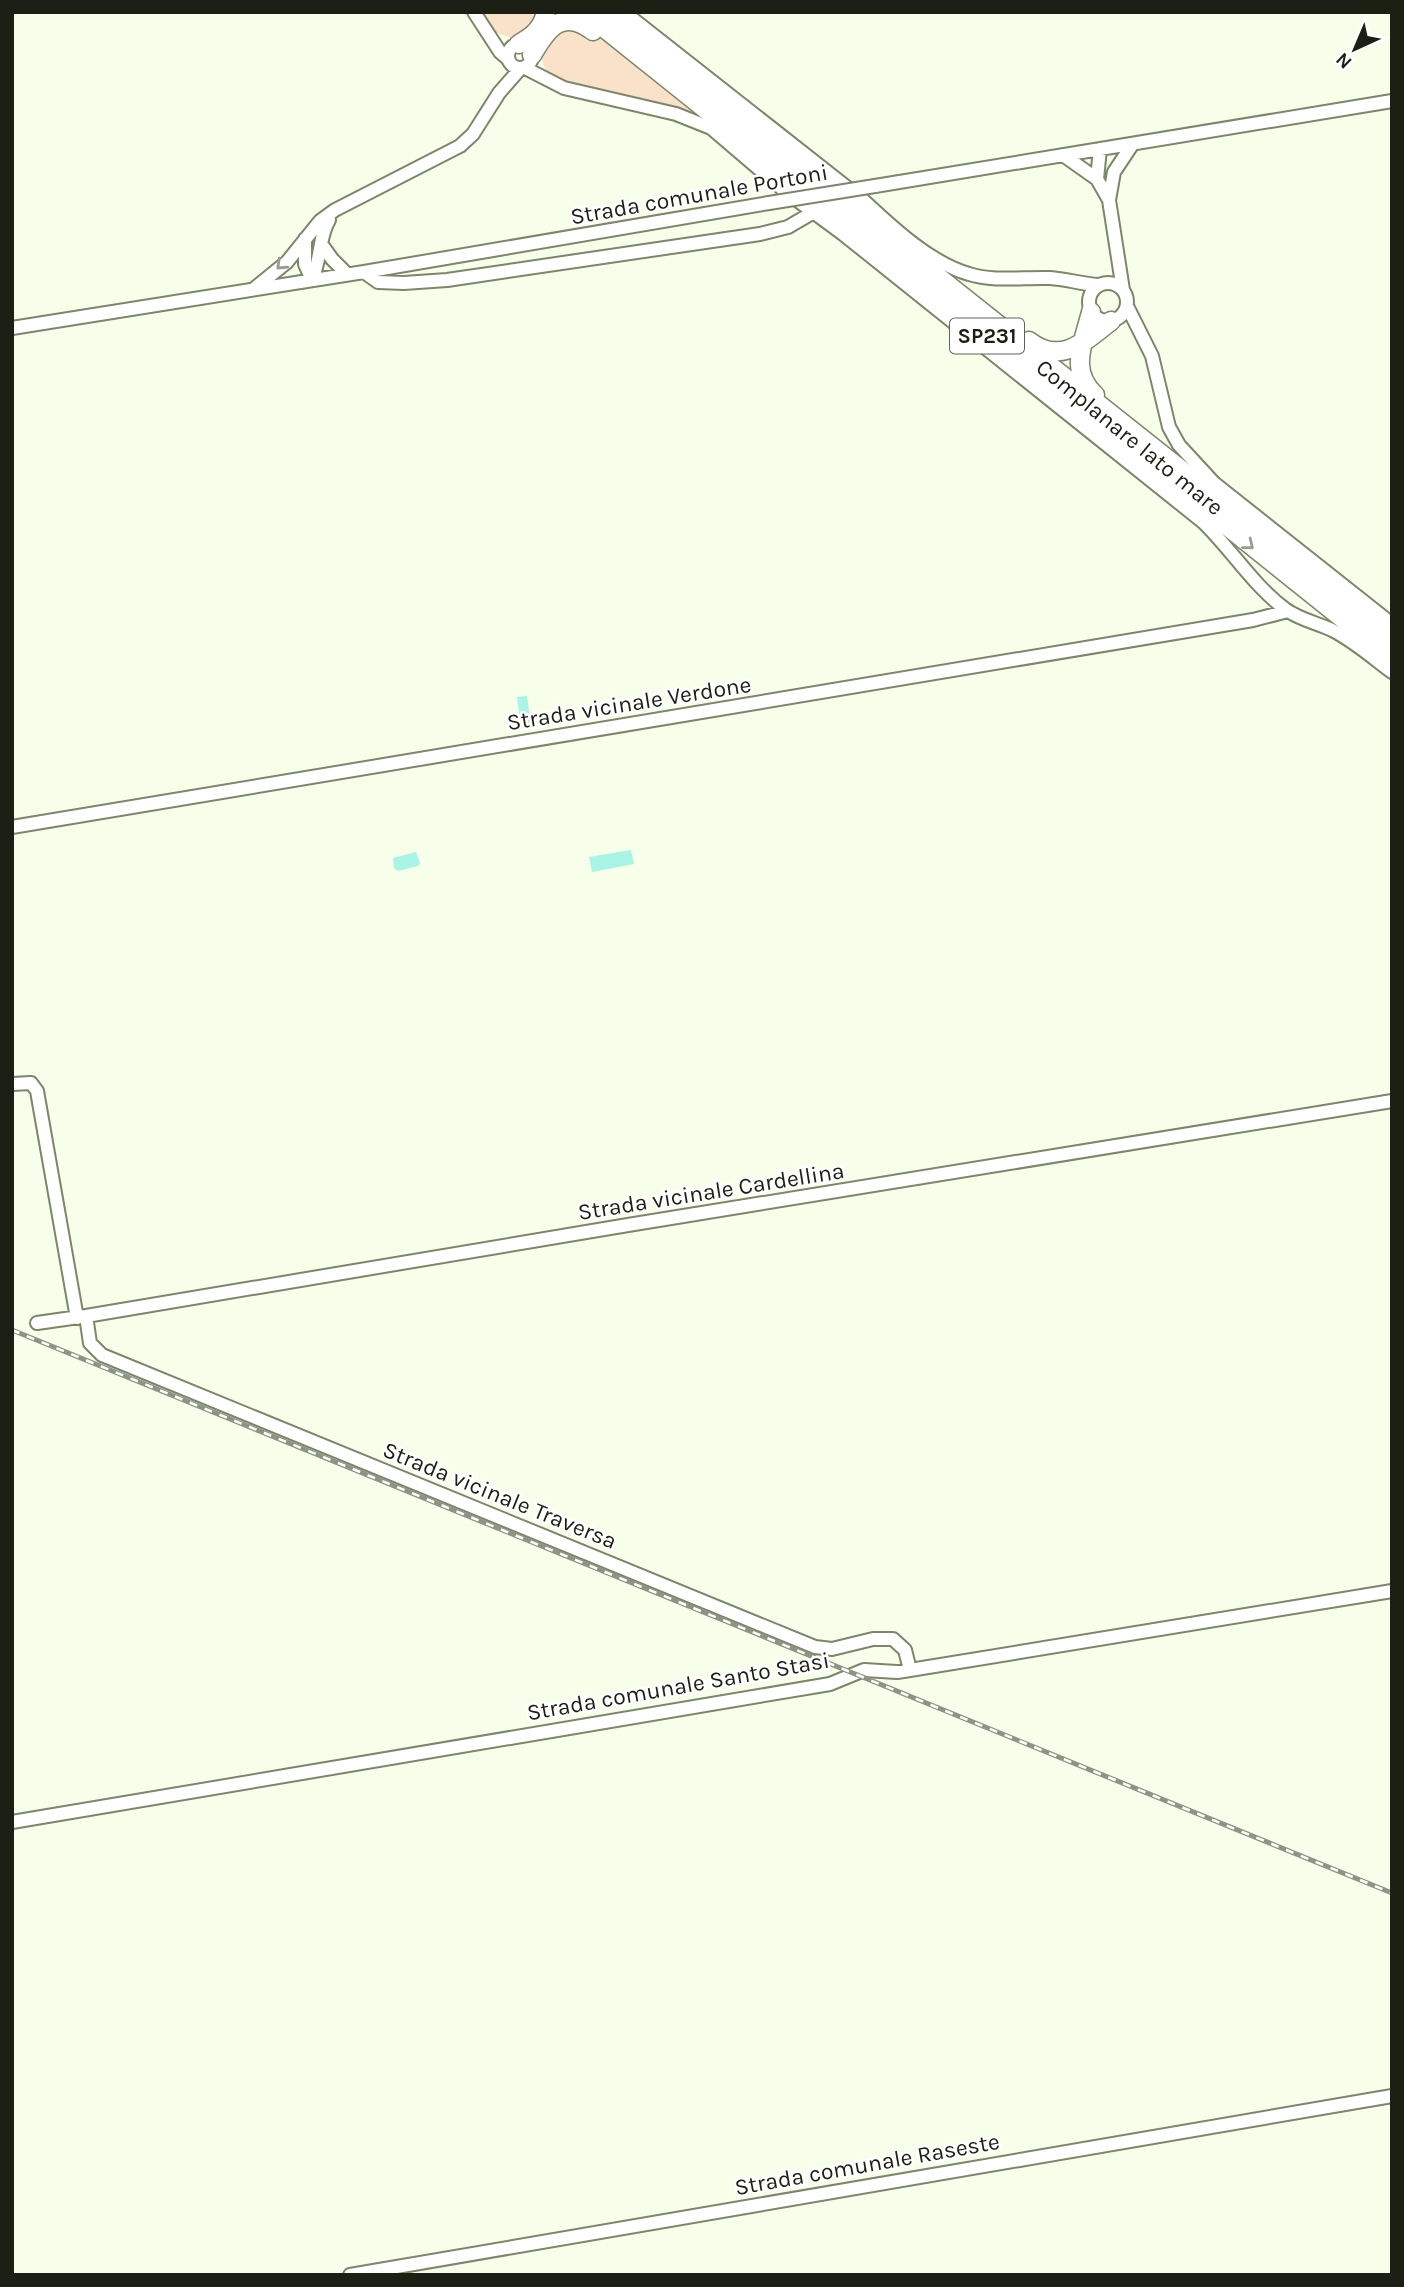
<svg xmlns="http://www.w3.org/2000/svg" width="1404" height="2287" font-family="Karla,sans-serif">
  <rect width="100%" height="100%" fill="#f7ffeb"/>
  <path fill="#fae1c9" d="M481,12H540L537,21L514,38C496,35 489,29 481,12Z
    M562,25L589,30L713,123L566,85C551,77 544,72 541,56Z"/>
  <path fill="#a8f4e6" d="M527,696L531,726L521,727L517,697Z
    M631,850L634,864L592,872L589,857Z
    M416,852L420,863L418,866L398,871L394,868L393,858Z"/>
  <g fill="none" stroke-linecap="round" stroke-linejoin="round">
    <defs>
      <path id="minor" d="M474,12L500,52L508,59
        M624,12L863,200C892,227 930,263 969,274C994,282 1023,277 1050,278C1066,279 1082,284 1098,285
        M508 56a12 12 0 1 1 24 0a12 12 0 1 1-24 0Z
        M525,68L564,88L676,114L711,128L786,192L843,234L1203,522C1231,549 1253,585 1285,609C1300,620 1318,623 1334,631C1355,642 1373,658 1392,672
        M1063,155L1097,179L1109,200L1123,290
        M1097,179L1100,149
        M875,186L1392,101
        M1109,200L1114,172L1132,145
        M305,239V264L312,280
        M322,245L332,259L347,274
        M364,272L378,282L404,283L447,280L760,234L788,227L812,213
        M312,280C321,259 319,236 329,220
        M1089 302a19 19 0 1 1 38 0a19 19 0 1 1-38 0Z
        M255,288L287,262L320,221L335,210L460,146L473,134L499,93L520,69
        M1127,306L1152,356L1169,427L1179,445L1214,483L1392,624
        M12,328L364,272L769,203
        M12,827L1253,620L1288,611
        M12,1084L31,1083L37,1091L77,1318
        M86,1316L90,1343L102,1355L815,1647L832,1649L873,1639H893L905,1650L910,1670
        M37,1323L86,1316L628,1225L1392,1101
        M12,1822L830,1684L864,1670L897,1672L910,1670L1392,1591
        M350,2275L1392,2096"/>
      <path id="highway" d="M584,12L1392,658
        M604,12L1392,637
        M519,44C533,36 542,29 546,12
        M532,55C548,27 563,8 593,31
        M1091,312C1084,341 1068,371 1095,395
        M1029,341C1061,366 1085,341 1111,321"/>
    </defs>
    <use href="#minor" stroke="#7c8668" stroke-width="16"/>
    <use href="#highway" stroke="#7c8668" stroke-width="21"/>
    <use href="#minor" stroke="#fff" stroke-width="12"/>
    <use href="#highway" stroke="#fff" stroke-width="18"/>
    <defs>
      <path id="rail" d="M12,1330L1392,1893"/>
    </defs>
    <use href="#rail" stroke="#8e9484" stroke-width="5"/>
    <use href="#rail" stroke="#fff" stroke-width="2.5" stroke-dasharray="8" stroke-linecap="butt"/>
    <defs>
      <path id="minor-bridge" d="M769,203L875,186"/>
    </defs>
    <use href="#minor-bridge" stroke="#7c8668" stroke-width="16" stroke-linecap="butt"/>
    <use href="#minor-bridge" stroke="#fff" stroke-width="12"/>
  </g>
  <defs><path id="oneway-chevron" d="M-2-3.5L2.5 0L-2 3.5" fill="none" stroke-width="1.6" stroke-linecap="round" stroke-linejoin="round" transform="scale(1.75)"/></defs>
  <g stroke="#999b95">
    <use href="#oneway-chevron" transform="translate(281 265) rotate(137)"/>
    <use href="#oneway-chevron" transform="translate(1249 545) rotate(39)"/>
  </g>
  <g text-anchor="middle" stroke-width="5" stroke-linejoin="round" paint-order="stroke">
    <rect fill="#fff" stroke="#60635a" stroke-width="2" x="950" y="318.5" width="74" height="35" rx="5"/>
    <g font-size="21" font-weight="bold" fill="#1c2014">
      <text x="987" y="343">SP231</text>
    </g>
    <g font-size="23" fill="#1c2014" stroke="#fff">
      <text transform="translate(699 194) rotate(-10)" y="8">Strada comunale Portoni</text>
      <text transform="translate(1130 437) rotate(39)" y="8">Complanare lato mare</text>
      <text transform="translate(629 703) rotate(-9)" y="8">Strada vicinale Verdone</text>
      <text transform="translate(711 1191) rotate(-9)" y="8">Strada vicinale Cardellina</text>
      <text transform="translate(500 1495) rotate(22)" y="8">Strada vicinale Traversa</text>
      <text transform="translate(678 1686) rotate(-10)" y="8">Strada comunale Santo Stasi</text>
      <text transform="translate(867 2164) rotate(-10)" y="8">Strada comunale Raseste</text>
    </g>
  </g>
  <rect width="1404" height="2287" fill="none" stroke="#1c2014" stroke-width="28"/>
  <g transform="translate(1355 49) rotate(224)" stroke="#ffffff" stroke-width="5" paint-order="stroke">
  <path d="M0-5L12 26L0 18L-12 26Z" fill="#1c2014"/>
  <text y="-10" font-size="19" font-weight="bold" text-anchor="middle" fill="#1c2014">N</text>
  </g>
</svg>
